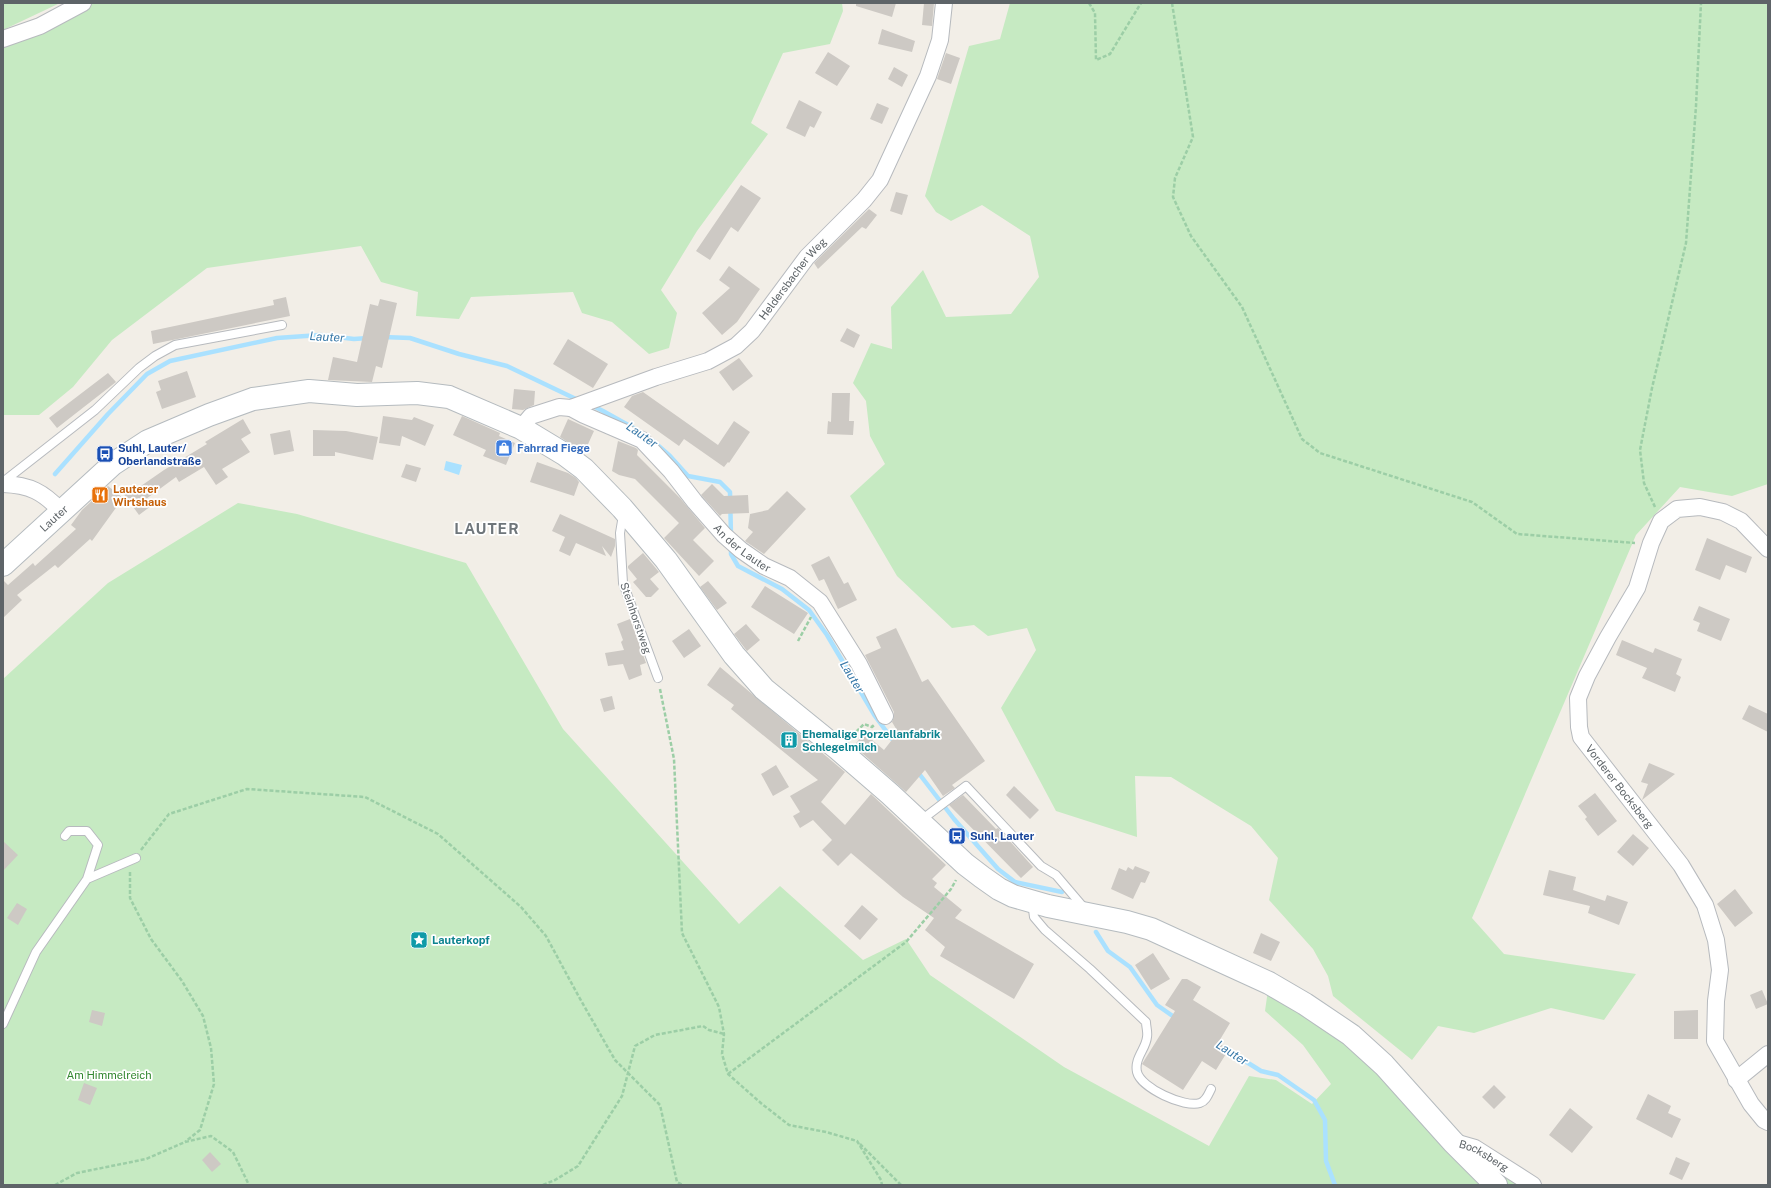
<svg xmlns="http://www.w3.org/2000/svg" width="1771" height="1188" font-family="'Public Sans',sans-serif">
  <rect width="100%" height="100%" fill="#f2eee7"/>
  <path fill="#c6eac2" d="M3,3H60L3,30Z
    M83,3H842L843,11L830,44L783,53L751,123L768,134L697,231L661,290L677,313L669,348L649,354L612,322L582,313L573,292L471,297L459,319L416,316L418,292L381,282L361,246L207,268L112,340L73,387L39,415H3V39Z
    M1010,3H1768V484L1732,496L1680,487L1636,535L1472,918L1504,954L1636,974L1604,1020L1551,1008L1474,1033L1438,1026L1412,1060L1333,996L1328,976L1313,949L1269,900L1278,858L1251,826L1171,777L1135,776L1137,837L1056,811L1001,708L1036,650L1027,628L988,636L974,625L952,628L897,576L850,496L885,464L870,436L866,401L853,383L871,343L892,349L891,307L923,270L946,317L1011,314L1039,277L1030,236L982,205L951,221L936,212L925,196L969,46L1000,39Z
    M238,503L297,514L466,563L563,729L739,924L780,886L863,960L906,939L930,975L1064,1067L1209,1146L1249,1076L1276,1080L1312,1104L1331,1084L1303,1045L1265,1011L1269,983L1305,1004L1453,1142L1533,1185H3V679L108,583Z"/>
  <path fill="#aae1ff" d="M446,461L462,465L459,475L444,470Z"/>
  <g fill="none" stroke-linecap="round" stroke-linejoin="round">
    <path stroke="#aae1ff" stroke-width="4.5" d="M383,337L410,338L459,354L507,366L578,400
      M591,405L603,411L637,430
      M653,441L670,456L688,476L720,482L730,492L731,536
      M55,474L108,414L147,374L170,361L277,338L320,335L354,339L368,338
      M731,547V554L738,566L782,589L809,610L827,635L875,716L895,743
      M917,771L954,819L998,869L1015,882L1062,892
      M1096,932L1108,951L1130,967L1157,1005L1177,1019
      M1224,1048L1261,1071L1278,1075L1314,1100L1325,1120L1326,1161L1335,1185"/>
  </g>
  <path fill="#cdc9c4" d="M856,3H896L892,17L856,6Z
    M924,3H934L932,26L922,25Z
    M882,29L915,41L912,52L878,44Z
    M828,52L850,66L837,86L815,73Z
    M946,53L960,58L951,84L937,79Z
    M894,67L908,75L902,87L888,79Z
    M799,100L822,112L814,128L810,126L805,137L786,128Z
    M877,103L889,108L882,124L870,119Z
    M741,185L761,198L738,232L731,227L710,260L696,251Z
    M896,192L908,195L902,215L890,211Z
    M869,209L877,215L866,229L862,227L818,269L814,263Z
    M729,266L760,289L737,322L722,335L702,313L730,288L719,280Z
    M286,297L290,316L153,344L151,331L274,305L273,300Z
    M380,299L397,303L382,368L376,366L372,382L328,380L333,357L357,362L370,304L378,306Z
    M847,328L860,335L854,348L840,341Z
    M568,339L608,364L593,388L553,364Z
    M739,358L753,376L733,391L719,372Z
    M187,371L196,397L162,409L156,392L161,390L158,381Z
    M108,373L116,382L57,428L49,418Z
    M514,389L535,391L534,405L523,410L512,409Z
    M643,392L718,445L734,421L750,432L729,463L728,462L724,467L684,439L679,446L624,407L632,396Z
    M832,393H850L849,421H854L853,435L827,434L828,421L831,422Z
    M383,416L412,420L414,417L434,425L425,446L402,436L400,446L379,443Z
    M462,416L500,433L499,436L515,443L506,465L483,456L486,450L453,435Z
    M243,419L251,433L241,439L250,452L222,469L228,477L216,485L204,467L179,482L176,477L146,499L151,506L139,515L123,493L135,485L138,488L164,470L207,444L205,442Z
    M568,419L594,431L584,453L560,437Z
    M290,430L294,451L274,455L270,434Z
    M313,430L346,431L378,437L373,460L335,452V456H313Z
    M618,441L636,448L638,450L637,455L680,498L705,528L693,540L714,561L699,576L664,538L679,523L635,479L619,475L612,471Z
    M537,462L568,473L576,478L579,482L574,496L530,482Z
    M406,464L421,468L416,482L401,477Z
    M712,484L724,496L748,495L749,513L722,514L720,516L701,495Z
    M108,486L123,498L92,541L90,539L58,568L55,565L17,595L22,600L3,618V580L8,585L33,563L35,566L76,529L71,525L82,510Z
    M787,491L806,509L764,554L745,541L753,532L748,528L750,514L768,510Z
    M560,514L615,539V546L611,557L602,546L606,556L576,543L570,556L559,551L565,537L552,531Z
    M1707,538L1752,557L1746,573L1726,565L1720,580L1695,570Z
    M643,553L659,572L650,579L659,589L651,597H646L633,582L637,579L628,568V566Z
    M829,556L844,584L848,582L857,600L838,609L824,579L819,581L811,565Z
    M708,581L727,603L717,610L700,587Z
    M765,586L808,613L794,634L751,607Z
    M1699,606L1730,619L1721,641L1697,631L1700,623L1693,620Z
    M630,619L646,663L640,665L642,675L629,680L623,664L608,666L605,653L624,650L621,642L623,640L617,624Z
    M746,624L760,640L747,651L734,634Z
    M896,628L922,682L928,679L985,761L952,785L955,788L943,796L925,770L906,792L854,746L864,733L884,750L898,732L892,722L894,717V712L865,655L881,648L876,637Z
    M689,629L701,646L684,658L672,641Z
    M1622,640L1653,653L1655,648L1682,659L1676,674L1681,677L1675,692L1642,678L1647,668L1616,655Z
    M720,667L845,772L821,802L845,825L871,794L946,865L932,879L937,883L934,887L962,910L955,918L1034,964L1014,999L940,956L945,947L925,930L934,918L903,897L851,853L838,866L822,850L832,840L813,820L800,828L793,816L800,812L790,796L818,780L731,709L734,705L707,685Z
    M612,696L615,709L604,712L600,699Z
    M1749,705L1768,714V732L1742,719Z
    M1649,763L1675,774L1642,800L1648,784L1641,782Z
    M776,765L789,787L773,796L761,774Z
    M1014,786L1039,810L1030,819L1006,795Z
    M1595,793L1617,821L1598,836L1585,819L1587,817L1578,806Z
    M963,795L996,829L998,828L1033,867L1021,878L951,807L949,805Z
    M1633,834L1649,848L1633,866L1617,852Z
    M3,841L18,855L3,871Z
    M1135,866L1150,872L1145,883L1141,882L1133,899L1111,889L1119,868L1126,871L1128,867L1133,870Z
    M1549,870L1576,877L1573,890L1605,901L1607,895L1628,902L1619,925L1588,913L1590,906L1543,895Z
    M1735,889L1753,913L1735,927L1717,904Z
    M17,903L27,909L18,925L7,918Z
    M862,905L878,919L860,940L844,926Z
    M1261,933L1280,942L1271,961L1253,953Z
    M1153,953L1170,979L1151,990L1135,965Z
    M1182,979H1187L1201,987L1193,1000L1230,1023L1218,1043L1229,1049L1216,1070L1202,1061L1183,1090L1142,1064L1175,1011L1165,1005Z
    M1762,990L1768,1004L1756,1009L1750,995Z
    M92,1010L105,1013L102,1026L89,1022Z
    M1698,1010V1039H1674V1011Z
    M84,1083L97,1088L90,1105L78,1100Z
    M1494,1085L1506,1097L1494,1109L1482,1097Z
    M1648,1094L1671,1106L1668,1113L1681,1119L1672,1138L1636,1119Z
    M1570,1108L1593,1127L1572,1153L1549,1135Z
    M210,1152L221,1164L212,1172L202,1160Z
    M1676,1157L1690,1163L1682,1180L1669,1174Z"/>
  <g fill="none" stroke-linecap="round" stroke-linejoin="round">
    <defs>
      <path id="lane" d="M3,482L95,410L139,368L155,356L175,345L282,325
        M623,515L620,533L623,583L658,678
        M920,821L966,786L1041,866L1056,875L1085,909
        M65,836L69,831H87L98,845L87,879
        M1032,902L1034,917L1045,930L1090,969L1146,1022C1146,1027 1148,1032 1147,1037C1146,1049 1134,1058 1137,1072C1141,1088 1184,1108 1200,1103C1206,1101 1208,1095 1211,1089
        M3,1024L36,952L87,879L136,858"/>
      <g id="street">
        <path d="M3,39L40,26L83,3"/>
        <path id="s1" d="M571,408L584,415L642,440L671,471L695,502L724,535L741,550L764,566L790,578L820,602L859,664L885,716"/>
        <path id="s2" d="M521,428L531,416L559,407L571,408L656,377L708,361L736,346L752,331L807,257L864,200L880,180L928,76L940,40L944,3"/>
        <path d="M3,484C30,485 43,492 61,511"/>
        <path id="s3" d="M1768,549L1741,521L1723,512L1700,507L1677,509L1661,521L1651,543L1637,588L1608,637L1587,676L1578,698L1579,727L1581,737L1681,865L1705,905L1716,940L1720,970L1716,1001L1715,1041L1751,1104L1764,1120L1768,1122"/>
        <path d="M1736,1080L1768,1054"/>
        <path id="s4" d="M1454,1142L1475,1148L1533,1185"/>
      </g>
      <g id="secondary">
        <path id="s5" d="M3,565L113,464L148,441L209,415L253,399L309,391L357,395L417,393L449,397L521,428L564,454L584,469L622,508L666,560L734,655L764,689L838,749L890,794L965,864L982,877L999,889L1013,896L1048,906L1127,922L1151,929L1269,983L1305,1004L1351,1035L1384,1065L1453,1142L1496,1185"/>
      </g>
    </defs>
    <use href="#lane" stroke="#b7babe" stroke-width="10"/>
    <use href="#street" stroke="#b7babe" stroke-width="18"/>
    <use href="#secondary" stroke="#b5bbbf" stroke-width="24"/>
    <path stroke="#9ccea6" stroke-width="2.5" stroke-dasharray="4 2" stroke-linecap="butt" d="M1089,3L1095,13L1096,60L1110,54L1141,3
      M1172,3L1193,137L1175,178L1173,197L1191,236L1242,307L1302,439L1320,453L1472,502L1517,534L1635,543
      M1655,507L1644,483L1640,450L1652,388L1686,243L1696,106L1701,3
      M798,641L811,617
      M660,689L674,759L682,933L719,1007L724,1034L722,1054L728,1074L762,1104L789,1125L826,1132L857,1141L881,1180L882,1185
      M852,736L864,724L872,727L874,725
      M141,850L169,814L247,789L365,797L438,834L521,907L546,936L579,997L615,1060L660,1105L677,1182L683,1185
      M130,872V898L151,939L182,981L203,1016L211,1048L214,1084L200,1130L185,1142
      M728,1074L906,942L951,889L956,880
      M860,1144L901,1185
      M55,1185L77,1173L146,1159L185,1142L211,1136L233,1152L249,1185
      M543,1185L555,1180L578,1166L622,1096L635,1046L655,1035L703,1026L709,1030L724,1034"/>
    <use href="#lane" stroke="#fff" stroke-width="8"/>
    <use href="#street" stroke="#fff" stroke-width="16"/>
    <use href="#secondary" stroke="#fff" stroke-width="22"/>
  </g>
  <defs>
    <symbol id="shop-square" viewBox="-11 -11 22 22"><rect x="-9" y="-9" width="18" height="18" rx="4" fill="#3f7fe0" stroke="#fff"/><path d="M-5-2.5h2.3a2.7 3.5 0 0 1 5.4 0H5L5.5 6h-11ZM-1.5-2.5h3a1.5 2.3 0 0 0-3 0Z" fill="#fff"/></symbol>
    <symbol id="bus-square" viewBox="-11 -11 22 22"><rect x="-9" y="-9" width="18" height="18" rx="4" fill="#1a4fb4" stroke="#fff"/><path d="M-5-6H5V4H4V6H2V4H-2V6H-4V4H-5ZM-3.5-4V0h7V-4ZM-3.5 1.2v1.5H-2V1.2ZM2 1.2v1.5H3.5V1.2Z" fill="#fff"/></symbol>
    <symbol id="restaurant-square" viewBox="-11 -11 22 22"><rect x="-9" y="-9" width="18" height="18" rx="4" fill="#e8710a" stroke="#fff"/><path d="M-5-6h1v4h1v-4h1v4h1v-4h1v5L-1.5 .5V6h-2V.5L-5-1ZM5-6V6H3V1.5H1.5Q1.5-4 5-6Z" fill="#fff"/></symbol>
    <symbol id="building-square" viewBox="-11 -11 22 22"><rect x="-9" y="-9" width="18" height="18" rx="4" fill="#0f9aa8" stroke="#fff"/><path d="M-4-6H4V6H1V3H-1V6H-4ZM-2.5-4.3h1.7v1.8h-1.7ZM.8-4.3h1.7v1.8H.8ZM-2.5-1h1.7V.8h-1.7ZM.8-1h1.7V.8H.8Z" fill="#fff"/></symbol>
    <symbol id="sight-square" viewBox="-11 -11 22 22"><rect x="-9" y="-9" width="18" height="18" rx="4" fill="#0f9aa8" stroke="#fff"/><path d="M0-6L1.8-2.2L6-1.7L2.9 1.2L3.7 5.4L0 3.3L-3.7 5.4L-2.9 1.2L-6-1.7L-1.8-2.2Z" fill="#fff"/></symbol>
  </defs>
  <g fill-rule="evenodd">
    <use href="#shop-square" x="494" y="438" width="20" height="20"/>
    <use href="#bus-square" x="95" y="444" width="20" height="20"/>
    <use href="#restaurant-square" x="90" y="485" width="20" height="20"/>
    <use href="#building-square" x="779" y="730" width="20" height="20"/>
    <use href="#bus-square" x="947" y="826" width="20" height="20"/>
    <use href="#sight-square" x="409" y="930" width="20" height="20"/>
  </g>
  <g text-anchor="middle" stroke-width="3.5" stroke-linejoin="round" paint-order="stroke">
    <g font-size="11" fill="#5e6468" stroke="#fff">
      <text dy="4" stroke="none"><textPath href="#s2" startOffset="322">Heldersbacher Weg</textPath></text>
      <text dy="4" stroke="none"><textPath href="#s5" startOffset="69">Lauter</textPath></text>
      <text dy="4" stroke="none"><textPath href="#s1" startOffset="226">An der Lauter</textPath></text>
      <text transform="translate(636 618) rotate(71)" y="4">Steinhorstweg</text>
      <text dy="4" stroke="none"><textPath href="#s3" startOffset="424">Vorderer Bocksberg</textPath></text>
      <text dy="4" stroke="none"><textPath href="#s4" startOffset="33">Bocksberg</textPath></text>
    </g>
    <g font-size="11" font-weight="bold" fill="#164399" stroke="#fff" text-anchor="start">
      <text x="118" y="452">Suhl, Lauter/<tspan x="118" dy="13">Oberlandstraße</tspan></text>
      <text x="970" y="840">Suhl, Lauter</text>
    </g>
    <g font-size="11" font-weight="bold" fill="#366cbe" stroke="#fff" text-anchor="start">
      <text x="517" y="452">Fahrrad Fiege</text>
    </g>
    <g font-size="11" font-weight="bold" fill="#c56008" stroke="#fff" text-anchor="start">
      <text x="113" y="493">Lauterer<tspan x="113" dy="13">Wirtshaus</tspan></text>
    </g>
    <g font-size="11" font-weight="bold" fill="#0d838f" stroke="#fff" text-anchor="start">
      <text x="802" y="738">Ehemalige Porzellanfabrik<tspan x="802" dy="13">Schlegelmilch</tspan></text>
      <text x="432" y="944">Lauterkopf</text>
    </g>
    <g font-size="11" fill="#32872f" stroke="#fff">
      <text x="109" y="1079">Am Himmelreich</text>
    </g>
    <g font-size="12" font-style="italic" fill="#3778a8" stroke="#fff">
      <text transform="translate(327 337) rotate(3)" y="4">Lauter</text>
      <text transform="translate(642 435) rotate(35)" y="4">Lauter</text>
      <text transform="translate(852 677) rotate(59)" y="4">Lauter</text>
      <text transform="translate(1232 1053) rotate(33)" y="4">Lauter</text>
    </g>
    <g font-size="15" font-weight="bold" letter-spacing="1" fill="#6f767b" stroke="#fff">
      <text x="487" y="534">LAUTER</text>
    </g>
  </g>
  <rect width="1771" height="1188" fill="none" stroke="#5e6468" stroke-width="8"/>
</svg>
